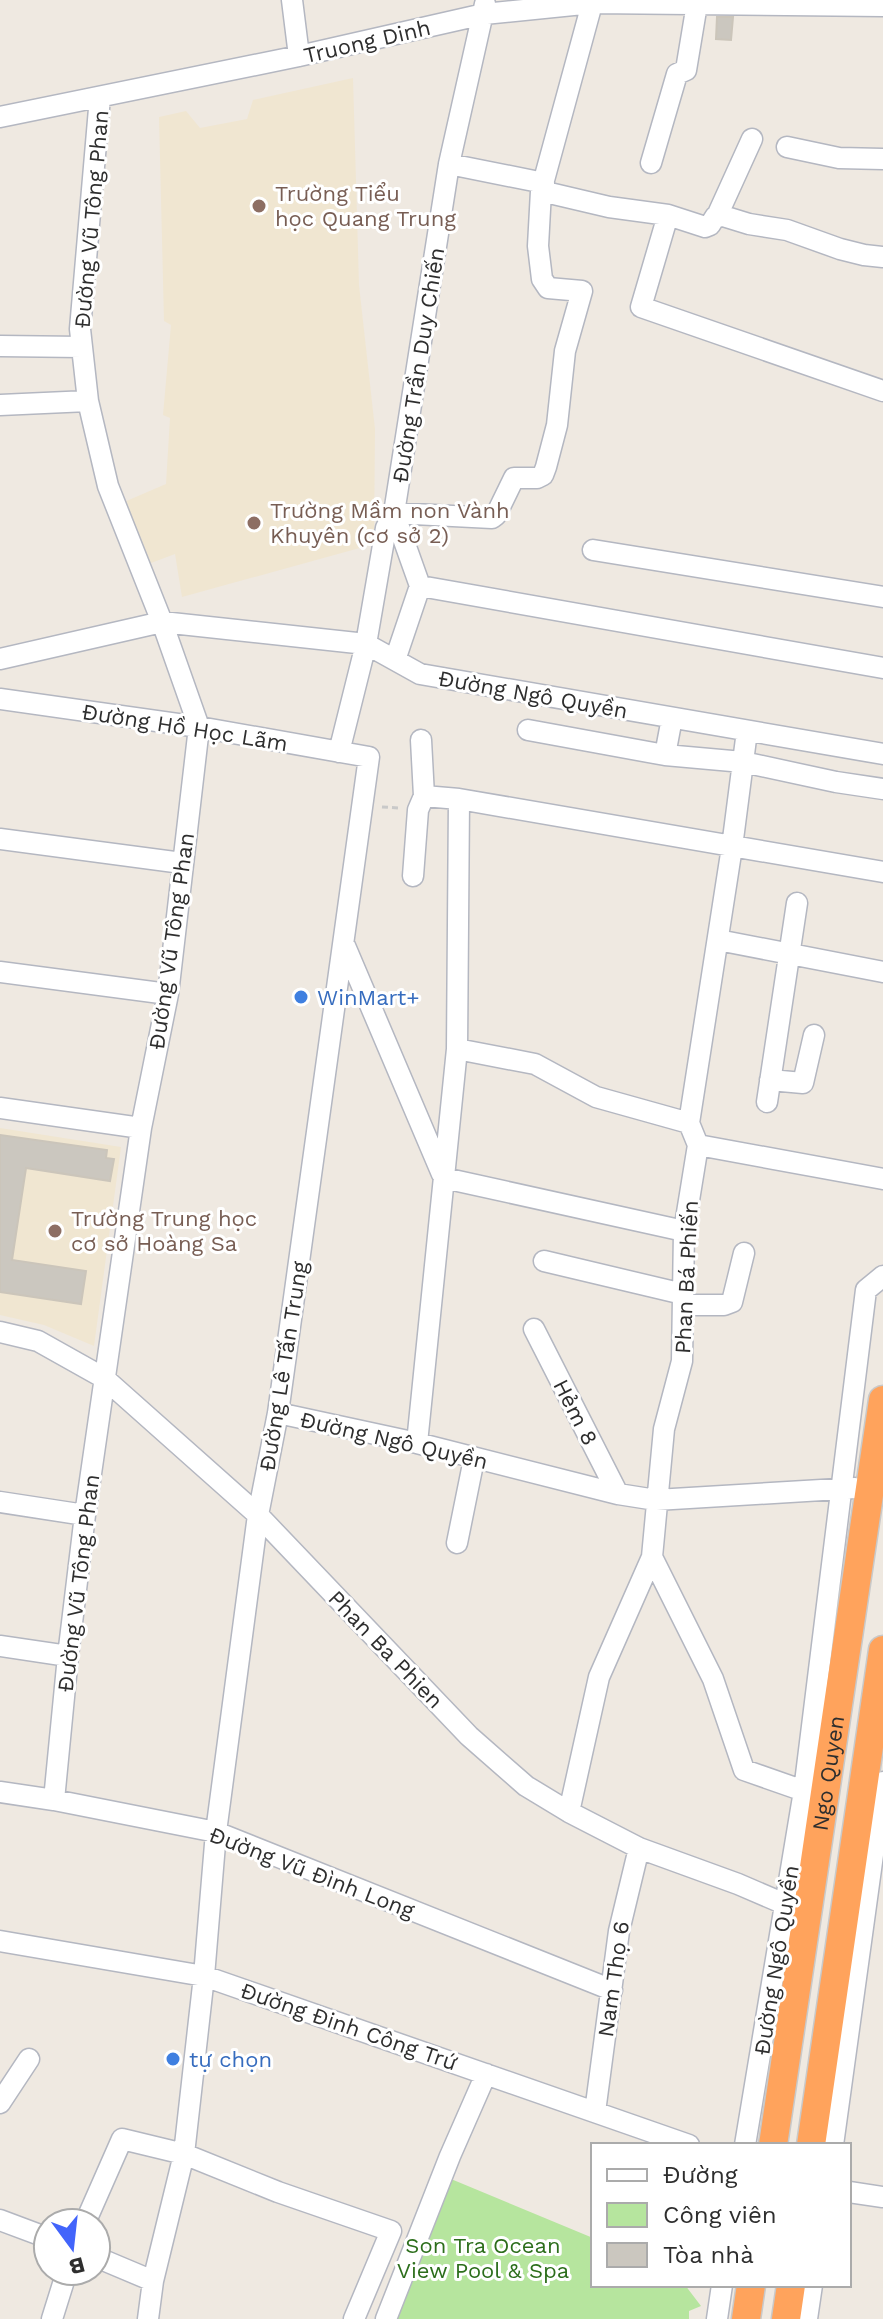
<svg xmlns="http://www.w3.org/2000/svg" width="883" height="2319" font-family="'Work Sans',sans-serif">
  <rect width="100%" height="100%" fill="#efe9e1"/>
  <path fill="#f0e6d1" d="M353,78L359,285L375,429L374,544L182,597L175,554L151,563L124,502L166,484L170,418L163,415L171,325L164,321L159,117L186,111L200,128L247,119L253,100Z
    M0,1128L121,1147L94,1346L44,1325L0,1315Z"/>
  <path fill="#b6e59e" d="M451,2179L593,2238V2285H685L701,2306L689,2311V2319H392Z"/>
  <path fill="#cbc7bf" stroke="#cbc5ba" stroke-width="2" d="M717,17H733L731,40L716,39Z
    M0,1135L107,1150L106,1158L114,1159L110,1181L26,1168L12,1260L86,1271L81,1304L0,1292Z"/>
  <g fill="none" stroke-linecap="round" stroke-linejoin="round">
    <defs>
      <path id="minor" d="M292,0L299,56
        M0,117L299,56L484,14L593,3L883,6
        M787,147L839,158L883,159
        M651,163L677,74L686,70L697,4
        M449,164L544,183
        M541,191L609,207L668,215L705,227L710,225L715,217L723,216L749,224L787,230L840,249L864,255L883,257
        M668,215L641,307L883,391
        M717,216L752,139
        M0,346L82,347
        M0,405L88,401
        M593,550L883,597
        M420,586L394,513L449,164L485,4
        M420,586L883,668
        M0,659L162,622L366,644L420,674L883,754
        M395,660L420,586
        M0,699L199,727L369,757L278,1413L258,1515L216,1832L204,1976L184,2154L153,2281L148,2319
        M528,730L665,755L743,762L836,782L883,789
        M421,740L424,796
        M339,752L366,644L386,528L394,513L492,518L496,515L514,478H537L543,475L546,467L557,425L565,351L582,291L548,288L542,279L538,246L541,191L593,0
        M665,755L672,718
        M424,796L459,799L883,872
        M0,839L182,863
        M413,876L418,810L424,796
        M718,940L883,972
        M345,946L442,1174
        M0,972L168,994
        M457,1049L535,1064L596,1097L689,1123
        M770,1080L803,1083L814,1035
        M767,1102L797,903
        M0,1108L141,1128
        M698,1145L883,1179
        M444,1178L684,1231
        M544,1261L683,1294
        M683,1305H724L732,1302L744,1253
        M534,1329L618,1494
        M0,1332L38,1341L104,1378L258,1515L469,1736L526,1786L569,1812L639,1848L738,1884L808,1914
        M278,1413L417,1443L618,1494L656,1500L855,1488
        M417,1443L457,1049L459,799
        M0,1502L85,1515
        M457,1543L474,1459
        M652,1557L713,1679L744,1770L804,1791
        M0,1646L68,1656
        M0,1792L54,1800L216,1832L612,1990
        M54,1800L68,1656L85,1515L141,1128L168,994L199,727L162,622L108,486L88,401L80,329L100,97
        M569,1812L599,1677L652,1557L664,1429L682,1361L684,1231L698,1145L689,1123L732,847L747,731
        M0,1941L204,1976L689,2145
        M0,2103L29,2059
        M595,2112L619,1931L639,1848
        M745,2145L804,1791L866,1290L883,1276
        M833,2145L883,1782
        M849,2192L883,2197
        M0,2220L48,2238
        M85,2223L122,2139L184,2154L278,2192L391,2231L354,2319
        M96,2257L153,2281
        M52,2319L67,2271
        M386,2319L450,2156L486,2074
        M717,2319L722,2285
        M807,2319L812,2285"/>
      <g id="highway">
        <path id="s1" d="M773,2145L883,1400"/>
        <path d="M811,2145L883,1650"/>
        <path d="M746,2319L751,2285"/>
        <path d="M786,2319L791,2285"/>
      </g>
    </defs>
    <use href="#minor" stroke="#b4b7c1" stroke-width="23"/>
    <use href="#highway" stroke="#c9c9c9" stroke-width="31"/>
    <path stroke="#c9c9c9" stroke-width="3" stroke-dasharray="6 4" stroke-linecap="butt" d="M382,807L399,808"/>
    <use href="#minor" stroke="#fff" stroke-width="20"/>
    <use href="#highway" stroke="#ffa35c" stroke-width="28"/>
  </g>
  <g fill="#8d6e63" stroke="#fff" stroke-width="3">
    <circle cx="259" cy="206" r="8"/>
    <circle cx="254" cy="523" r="8"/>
    <circle cx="55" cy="1231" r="8"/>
  </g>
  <g fill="#3f7fe0" stroke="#fff" stroke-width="3">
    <circle cx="301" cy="997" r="8"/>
    <circle cx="173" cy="2059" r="8"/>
  </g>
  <g text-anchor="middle" stroke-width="6" stroke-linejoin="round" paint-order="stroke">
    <g font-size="22" fill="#2e2e2e" stroke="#fff">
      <text transform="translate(367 41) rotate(-13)" y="8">Truong Dinh</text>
      <text transform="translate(91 219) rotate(-85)" y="8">Đường Vũ Tông Phan</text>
      <text transform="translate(418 365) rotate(-81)" y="8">Đường Trần Duy Chiến</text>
      <text transform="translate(533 694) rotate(10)" y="8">Đường Ngô Quyền</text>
      <text transform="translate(185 727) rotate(9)" y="8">Đường Hồ Học Lãm</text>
      <text transform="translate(171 941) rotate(-82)" y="8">Đường Vũ Tông Phan</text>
      <text transform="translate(686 1277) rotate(-87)" y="8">Phan Bá Phiến</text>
      <text transform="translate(283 1366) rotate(-81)" y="8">Đường Lê Tấn Trung</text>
      <text transform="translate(576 1412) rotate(63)" y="8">Hẻm 8</text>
      <text transform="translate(394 1440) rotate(13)" y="8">Đường Ngô Quyền</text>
      <text transform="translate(78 1583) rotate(-83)" y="8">Đường Vũ Tông Phan</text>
      <text transform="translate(386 1649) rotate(46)" y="8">Phan Ba Phien</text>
      <text dy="8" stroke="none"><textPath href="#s1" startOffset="376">Ngo Quyen</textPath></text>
      <text transform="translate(312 1872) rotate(21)" y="8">Đường Vũ Đình Long</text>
      <text transform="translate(776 1960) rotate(-81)" y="8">Đường Ngô Quyền</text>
      <text transform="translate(613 1979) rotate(-82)" y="8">Nam Thọ 6</text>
      <text transform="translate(349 2026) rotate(19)" y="8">Đường Đinh Công Trứ</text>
    </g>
    <g font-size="22" fill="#785e54" stroke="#fff" text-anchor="start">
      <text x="275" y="201">Trường Tiểu<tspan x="275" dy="25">học Quang Trung</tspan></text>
      <text x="270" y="518">Trường Mầm non Vành<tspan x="270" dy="25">Khuyên (cơ sở 2)</tspan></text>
      <text x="71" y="1226">Trường Trung học<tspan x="71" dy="25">cơ sở Hoàng Sa</tspan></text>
    </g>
    <g font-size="22" fill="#366cbe" stroke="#fff" text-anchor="start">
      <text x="317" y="1005">WinMart+</text>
      <text x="189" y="2067">tự chọn</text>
    </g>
    <g font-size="22" fill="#2c6e1b" stroke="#fff">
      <text x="483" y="2253">Son Tra Ocean<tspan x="483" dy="25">View Pool &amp; Spa</tspan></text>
    </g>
  </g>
  <rect x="591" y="2143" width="260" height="144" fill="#ffffff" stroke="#ababab" stroke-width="2"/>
  <rect x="607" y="2169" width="40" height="12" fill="#ffffff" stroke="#ababab" stroke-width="2"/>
  <text x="663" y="2183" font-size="24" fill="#2e2e2e">Đường</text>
  <rect x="607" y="2203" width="40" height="24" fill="#b6e59e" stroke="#ababab" stroke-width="2"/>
  <text x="663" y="2223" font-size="24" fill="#2e2e2e">Công viên</text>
  <rect x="607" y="2243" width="40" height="24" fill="#cbc7bf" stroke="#ababab" stroke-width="2"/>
  <text x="663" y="2263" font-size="24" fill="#2e2e2e">Tòa nhà</text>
  <g transform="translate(72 2247) rotate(165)"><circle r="38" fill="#ffffff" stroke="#ababab" stroke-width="2"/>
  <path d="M0-6L14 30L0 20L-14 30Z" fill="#4264fb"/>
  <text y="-12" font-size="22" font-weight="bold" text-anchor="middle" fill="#2e2e2e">B</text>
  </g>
</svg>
